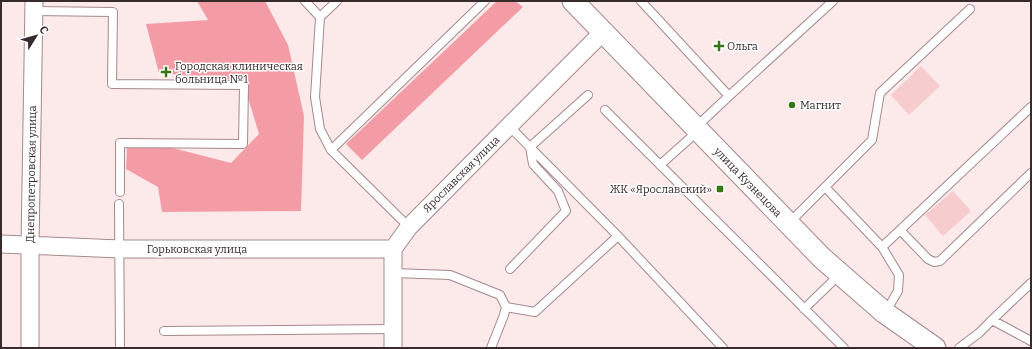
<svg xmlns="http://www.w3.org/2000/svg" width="1032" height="349" font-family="Bitter,serif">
  <rect width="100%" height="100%" fill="#fce9ea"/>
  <path fill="#f6ccce" d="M921,66L940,86L909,115L891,95Z
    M953,191L971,211L943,236L925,215Z"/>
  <path fill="#f49ca5" d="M197,1H265L288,45L304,116L301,211L162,212L158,187L126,169L127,148L157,144L231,163L259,134L243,81L159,73L146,24L208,20Z
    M497,1H515L523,7L362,160L346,144Z"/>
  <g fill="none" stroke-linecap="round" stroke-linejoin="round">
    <defs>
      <path id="service" d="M305,1L320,17L315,97L320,129L331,150L409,227
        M641,1L715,81L729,96
        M34,11L113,12L112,84L244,85L243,144L120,143V192
        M320,17L337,1
        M605,110L844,348
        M509,126L618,236L723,348
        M695,128L729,96L833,1
        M331,150L485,1
        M660,165L698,131
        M825,187L882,247
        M119,204L120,348
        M788,224L872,140L880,93L970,9
        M900,230L928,259L934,262L940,261L1031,173
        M510,269L566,211L558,191L533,164L530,147L588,95
        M393,273L450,275L500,295L506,307L504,315L491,348
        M506,307L535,312L618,236
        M804,309L839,275
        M885,313L898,291L899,275L882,247L1031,107
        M992,320L1031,283
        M164,331L393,329
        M959,348L979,333L992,320L1031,341"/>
      <path id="minor" d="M1,244L120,249H393
        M30,348V246L34,1
        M393,348V249L409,227L509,126L603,32"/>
      <path id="tertiary" d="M573,1L822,258L885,313L935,348"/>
    </defs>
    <use href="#service" stroke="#a6898b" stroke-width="10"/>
    <use href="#minor" stroke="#a6898b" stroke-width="19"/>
    <use href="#tertiary" stroke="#a6898b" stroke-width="23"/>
    <use href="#service" stroke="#fff" stroke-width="8"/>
    <use href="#minor" stroke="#fff" stroke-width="17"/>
    <use href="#tertiary" stroke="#fff" stroke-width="21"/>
  </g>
  <g fill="#377612" stroke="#fff" stroke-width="1.5">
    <path d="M717 40h4v4h4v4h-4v4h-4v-4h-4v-4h4z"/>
    <path d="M164 66h4v4h4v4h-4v4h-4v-4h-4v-4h4z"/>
    <circle cx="792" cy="105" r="4"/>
    <rect x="716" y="185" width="8" height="8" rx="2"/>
  </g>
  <g text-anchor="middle" stroke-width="3" stroke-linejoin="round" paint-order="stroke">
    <g font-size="11" fill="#372b2c" stroke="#fff" text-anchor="start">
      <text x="727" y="50">Ольга</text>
      <text x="175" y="70">Городская клиническая<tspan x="175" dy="13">больница №1</tspan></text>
      <text x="800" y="109">Магнит</text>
      <text x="712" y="193" text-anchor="end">ЖК «Ярославский»</text>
    </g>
    <g font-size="11" fill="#372b2c" stroke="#fff">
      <text transform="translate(31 174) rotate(-89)" y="4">Днепропетровская улица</text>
      <text transform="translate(461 174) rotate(-45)" y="4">Ярославская улица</text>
      <text transform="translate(748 182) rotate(46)" y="4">улица Кузнецова</text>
      <text x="197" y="253">Горьковская улица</text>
    </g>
  </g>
  <rect width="1032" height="349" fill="none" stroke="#372b2c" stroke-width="4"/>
  <g transform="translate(36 36) rotate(53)" stroke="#ffffff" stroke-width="3" paint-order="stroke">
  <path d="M0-3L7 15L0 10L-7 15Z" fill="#372b2c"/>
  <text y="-6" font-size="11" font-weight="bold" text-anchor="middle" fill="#372b2c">С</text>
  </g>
</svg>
